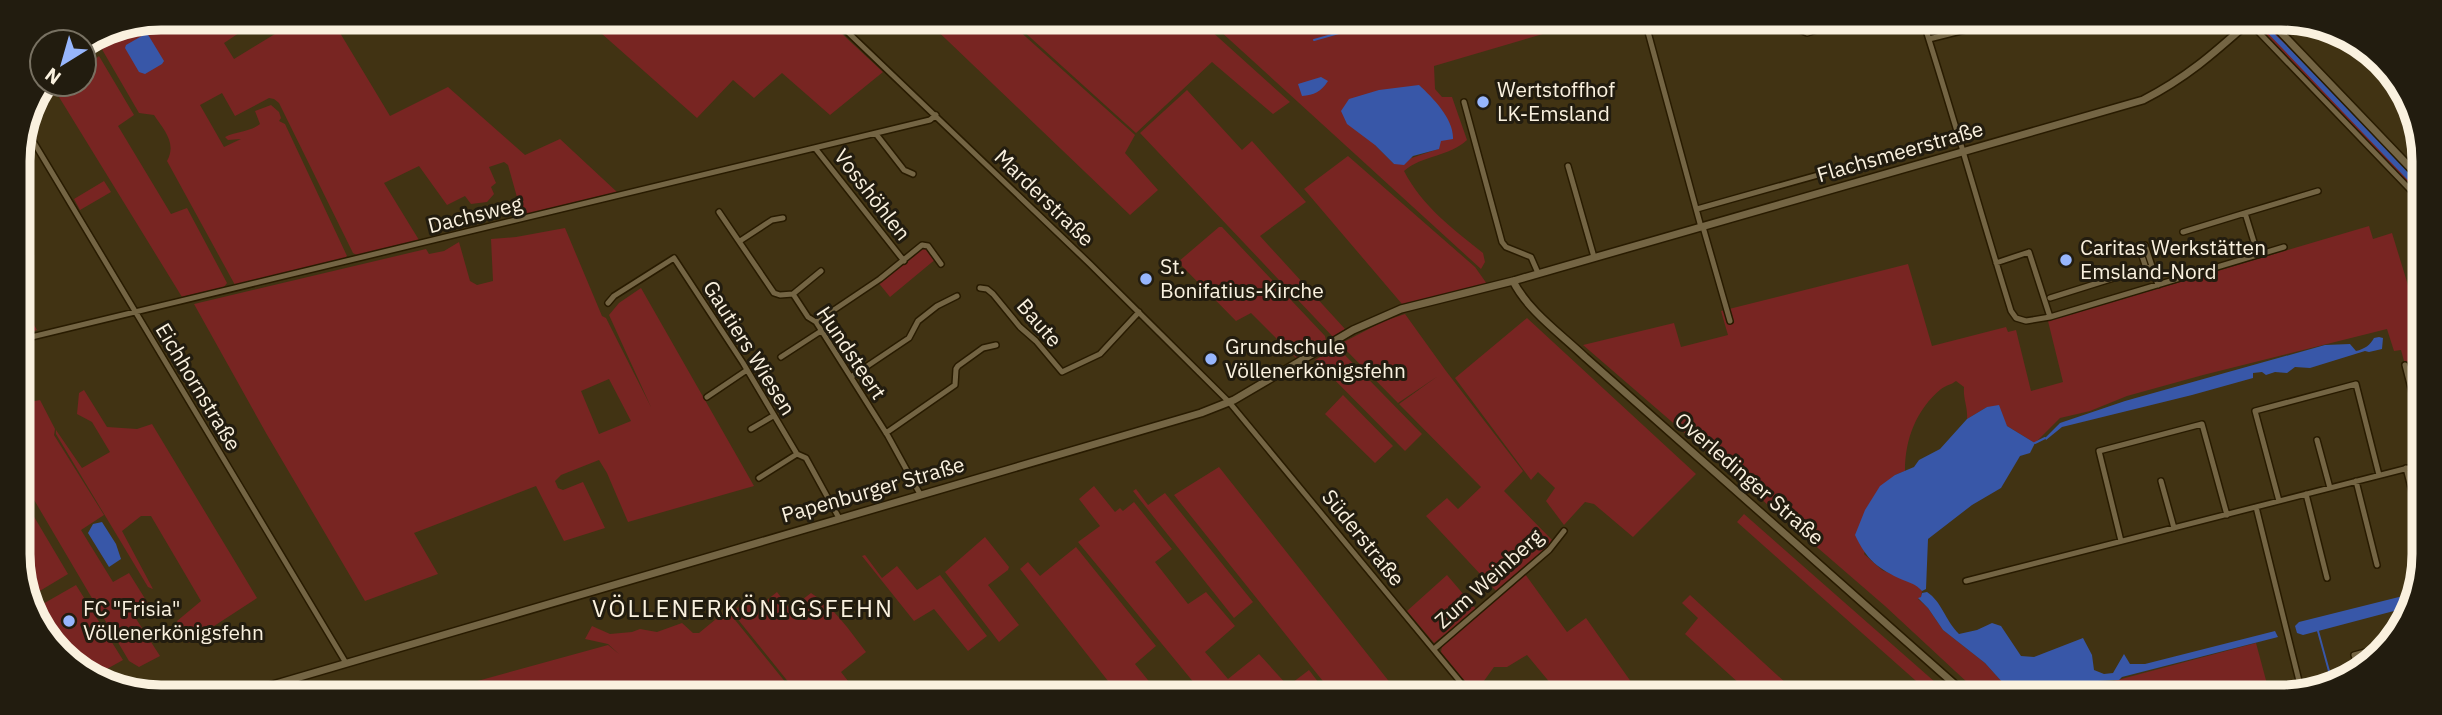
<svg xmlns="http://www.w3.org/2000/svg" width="2442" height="715" font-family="'IBM Plex Sans',sans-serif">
  <rect width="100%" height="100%" fill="#413313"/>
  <path fill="#782522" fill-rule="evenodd" d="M161,18H234L242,31L224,43L234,59L293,23L291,18H331L390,116L448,87L525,155L560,139L617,192L522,215L508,165L504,162L489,167L496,183L491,187L494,194L487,202L471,204L465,196L447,205L419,166L384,183L419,240L358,256L353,253L279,103L274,99L269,98L235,116L222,93L200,105L224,147L241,139L228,140L225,137C236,131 250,132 260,124L255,111L271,105L279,112L281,118L279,121L285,124L347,256L344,259L235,285L167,161C177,143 164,130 154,115L139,113L96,39L95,36L106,28Z
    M584,18L826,19L883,72L830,115L782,73L754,98L733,80L697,118Z
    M925,19H1006L1135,135L1125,153L1158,190L1130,215Z
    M1010,19L1199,20L1290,102L1273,114L1212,62L1136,133Z
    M1208,20L1587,21L1434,66L1435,89L1442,97H1452L1467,140C1449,157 1422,155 1404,171C1422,206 1453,229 1483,253L1485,262L1481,269ZM1375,145L1438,149L1394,164Z
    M2265,22L2305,60L2422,184V199L2260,28Z
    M99,56L134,115L118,126L171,214L187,208L227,283L224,287L182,297L51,84H84V63L89,64Z
    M1187,90L1242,150L1252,141L1306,202L1260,236L1345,329L1333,337L1140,133Z
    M1348,156L1475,267L1487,284L1402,304L1304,189Z
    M104,181L111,192L80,210L74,199Z
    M2369,226L2373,239L2392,233L2411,295L2421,293L2420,420L2401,350L2394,351L2387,329L2203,375L2127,396L2090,411L2060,418L2035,443L2007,426L1987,407L1967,419C1968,407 1963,399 1964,387L1956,381C1951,385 1946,385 1941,389C1916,410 1905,439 1905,471L1895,475L1864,554L1882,570L1917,585L1922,591L1921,597L1918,599L1928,608L1943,630L1985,663L2003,683L2014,685L2019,697H1983L1885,606L1583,345L1674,323L1681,347L1728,335L1721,311L1908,264L1932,346L2006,327L2008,332L2016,330L2031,391L2063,382L2048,321Z
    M1219,227H1222L1325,336L1326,341L1296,358L1251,313L1236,321L1178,262Z
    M565,228L602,316L606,318L651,407L609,315L619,303L641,288L754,486L628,522L607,473L599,460L561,475L555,481L558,488L563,490L583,482L605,528L564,541L536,486L414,533L438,574L365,601L266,433L194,304L426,249L429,254L444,251L459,242L470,281L477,285L493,281L491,239L516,237ZM609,379L631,421L599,434L581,391Z
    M925,245L937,258L890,297L877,281Z
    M19,300L37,330L19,335Z
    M1405,314L1446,371L1523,471L1504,491L1554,542L1496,591L1426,516L1447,498L1458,509L1481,487L1399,404L1438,376L1398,403L1340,344L1384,321Z
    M1527,318L1696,474L1633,537L1594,504L1585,502L1564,525L1546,501L1555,488L1538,472L1531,480L1455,378Z
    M1337,347L1422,434L1405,451L1315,360Z
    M84,390L107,427L137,429L152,424L257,598L188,643L177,621L201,601L151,516H141L122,531L153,589L148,587L56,434V430L82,468L110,452L92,422L77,414L79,393Z
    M1343,395L1393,446L1375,463L1325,414Z
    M40,400L55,429L54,435L104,515L81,530L113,582L129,573L149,605L133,614L160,656L139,667L129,661L20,476L19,404Z
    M1219,467L1399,694L1398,695H1334L1174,495Z
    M1094,486L1115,512L1120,508L1123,511L1134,502L1172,549L1155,562L1188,604L1206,592L1235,626L1205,652L1228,679L1259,654L1288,686L1309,670L1328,695H1204L1078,542L1100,526L1079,499Z
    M1136,489L1148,505L1165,493L1253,602L1234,618L1133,491Z
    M20,493L68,574L28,598L20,582Z
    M1744,514L1952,697L1933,696L1737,522Z
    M985,537L1009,567L1008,570L988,585L1019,625L999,642L945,572Z
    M1076,547L1156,646L1135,664L1160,695H1119L1020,569L1028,562L1040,576Z
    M865,555L882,578L897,566L917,590L940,575L987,636L968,651L934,609L914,621L862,556Z
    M1525,574L1567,632L1586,618L1641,696H1561L1527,655L1507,667H1494L1481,685L1473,691L1441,652L1442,646Z
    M1447,575L1476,609L1434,643L1407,611Z
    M76,585L123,660L96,675L57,651L34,609Z
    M777,592L790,609L811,593C834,607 850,631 866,652L841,672L858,694H798L732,612L749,599L757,608Z
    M1690,595L1800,696H1753L1685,634L1698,618L1682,603Z
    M727,610L795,694L434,693L608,645L619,654L608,644L585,639L592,626L610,634L632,632L640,629L657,632L682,623L693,633H699Z
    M2256,643L2267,684L2224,697H2088L2091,694V686L2098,681L2110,682Z"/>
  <path fill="#3857a8" d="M2264,24L2312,69L2422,186V195L2261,26Z
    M147,33L164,61L162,64L145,74L139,72L125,48L126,45Z
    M1321,77L1328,81C1321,92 1314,95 1302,96L1298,84Z
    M1419,85C1433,98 1454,119 1453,139L1441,141L1439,149L1413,156L1404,165L1394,164L1375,145L1347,124L1341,111L1349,99L1379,90Z
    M2379,337L2383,338L2382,349L2369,352L2365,351L2310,368L2295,367L2287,373L2275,372L2266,375L2262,372L2253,373V378L2192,395L2062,427L2046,440L2045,438L2060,423L2125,401L2325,345L2350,344L2356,351C2365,349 2370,345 2374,338Z
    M1999,405L2007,426L2035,443L2030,453L2020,456L2001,488L1972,505L1928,539L1926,589L1922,591C1916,584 1910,583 1903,580C1878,569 1866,559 1855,535L1865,510L1880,486L1895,475L1914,467L1919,460L1940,449L1967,419L1987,407Z
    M102,522L116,544L121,559L109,567L88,533L93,524Z
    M1927,592C1942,602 1945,620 1959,634L1977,630L1992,623L2001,626L2021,656L2034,657L2083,638L2092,655L2094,670L2104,674L2113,673L2124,654L2130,664H2145L2275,631L2278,637L2122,677L2119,680L2098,681L2091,686V695L2088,697H2019L2014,686L2003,683L1985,663L1943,630L1928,608L1918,598L1921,597L1922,593Z
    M2419,592L2409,607L2303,635L2297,633L2295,626L2299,622Z"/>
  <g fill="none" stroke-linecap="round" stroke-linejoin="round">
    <path stroke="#3857a8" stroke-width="2" d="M1314,40L1385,20
      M2035,443L2045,438
      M2318,631L2332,682"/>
    <defs>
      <path id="street" d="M834,19L1090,264L1229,402L1472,696
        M1634,21L1646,24
        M1645,21L1701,227
        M1798,21L1800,30L1807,33L1846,21
        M1923,21C1954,117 1981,215 2011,311L2016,318L2026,321L2050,317L2029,252L1996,263
        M2249,22L2422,202
        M1929,39L1997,22
        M1464,102L1502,242L1506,247L1531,257L1538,273
        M24,126L346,663
        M876,134L904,170L913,174
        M815,148L904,261
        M1568,166L1594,257
        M1697,209L1957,136
        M719,212L774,293L780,295L793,294L808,317L816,322L888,436L920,494
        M1703,227L1730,321
        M2183,232L2245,213
        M740,241L772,220L783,218
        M2258,255L2245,213L2318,191
        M2146,268L2139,247L2145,245L2152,266
        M980,288L987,289L993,294L1020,327L1036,341L1062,372L1100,354L1139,312
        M793,294L821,271
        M2050,298L2152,266L2158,285
        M608,303L614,296L674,258L743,363L797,454L806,458L839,518
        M2050,317L2284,247
        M816,322L880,279L922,245L928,246L941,264
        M19,340L930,120L936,115
        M781,357L821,331
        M2405,365L2420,424
        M851,377L909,338L918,321L937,306L957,296
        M707,397L747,370
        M751,429L773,416
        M886,433L955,385L956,369L958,366L983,348L996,345
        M2317,440L2330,488
        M2406,468L2420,524
        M759,478L797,454
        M2161,481L2174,528
        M2356,481L2377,565
        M2306,494L2327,578
        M2279,501L2255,411L2356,384L2379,475
        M2256,507L2302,693
        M2121,541L2099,451L2202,424L2227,515
        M1966,581L2420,465
        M1434,649L1549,550L1564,531
        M2359,671L2354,655L2383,647"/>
      <path id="secondary" d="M2271,22L2422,180
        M1513,281C1528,311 1561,334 1585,357L1969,697
        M245,693L1201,413L1234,400L1353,330L1401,309L1513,281L2143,100C2186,78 2213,54 2249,22"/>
    </defs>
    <use href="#street" stroke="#281b00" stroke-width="8"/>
    <use href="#secondary" stroke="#281b00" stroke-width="10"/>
    <use href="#street" stroke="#746544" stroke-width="5"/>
    <use href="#secondary" stroke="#746544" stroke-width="7"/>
  </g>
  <g fill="#97b6fd" stroke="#221c0f" stroke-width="2.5">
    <circle cx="1483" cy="102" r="7"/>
    <circle cx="2066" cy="260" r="7"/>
    <circle cx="1146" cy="279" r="7"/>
    <circle cx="1211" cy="359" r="7"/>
    <circle cx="69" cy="621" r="7"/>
  </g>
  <g text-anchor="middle" stroke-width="6" stroke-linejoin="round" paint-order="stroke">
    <g font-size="21" fill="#faf1df" stroke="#221c0f" text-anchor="start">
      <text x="1497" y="97">Wertstoffhof<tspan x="1497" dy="24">LK-Emsland</tspan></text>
      <text x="2080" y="255">Caritas Werkstätten<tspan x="2080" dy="24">Emsland-Nord</tspan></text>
      <text x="1160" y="274">St.<tspan x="1160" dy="24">Bonifatius-Kirche</tspan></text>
      <text x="1225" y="354">Grundschule<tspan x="1225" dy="24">Völlenerkönigsfehn</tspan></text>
      <text x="83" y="616">FC "Frisia"<tspan x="83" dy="24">Völlenerkönigsfehn</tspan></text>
    </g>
    <g font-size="21" fill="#faf1df" stroke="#221c0f">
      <text transform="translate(1900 152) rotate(-16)" y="7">Flachsmeerstraße</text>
      <text transform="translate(872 195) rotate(52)" y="7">Vosshöhlen</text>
      <text transform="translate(1044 198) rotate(44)" y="7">Marderstraße</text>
      <text transform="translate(475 215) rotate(-14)" y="7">Dachsweg</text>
      <text transform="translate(1039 323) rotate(49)" y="7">Baute</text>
      <text transform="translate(749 348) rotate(58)" y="7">Gautiers Wiesen</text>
      <text transform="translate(851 353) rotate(56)" y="7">Hundsteert</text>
      <text transform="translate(198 387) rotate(59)" y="7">Eichhornstraße</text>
      <text transform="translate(1749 479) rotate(41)" y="7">Overledinger Straße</text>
      <text transform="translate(873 490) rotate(-16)" y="7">Papenburger Straße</text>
      <text transform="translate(1363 538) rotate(51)" y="7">Süderstraße</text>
      <text transform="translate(1489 579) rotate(-42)" y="7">Zum Weinberg</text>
    </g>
    <g font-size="24" letter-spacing="2" fill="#faf1df" stroke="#221c0f">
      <text x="743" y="617">VÖLLENERKÖNIGSFEHN</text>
    </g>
  </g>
  <path d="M0 0H2442V715H0ZM161 30H2281A131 131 0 0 1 2412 161V554A131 131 0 0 1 2281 685H161A131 131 0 0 1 30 554V161A131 131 0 0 1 161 30Z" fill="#221c0f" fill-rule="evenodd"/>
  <path fill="none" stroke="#faf1df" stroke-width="9" d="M161 30H2281A131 131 0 0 1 2412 161V554A131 131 0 0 1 2281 685H161A131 131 0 0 1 30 554V161A131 131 0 0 1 161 30Z"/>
  <g transform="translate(63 63) rotate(217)"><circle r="33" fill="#221c0f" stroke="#787162" stroke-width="2"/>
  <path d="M0-5L12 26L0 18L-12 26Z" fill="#97b6fd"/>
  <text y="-10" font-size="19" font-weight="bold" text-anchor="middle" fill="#faf1df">N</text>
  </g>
</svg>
